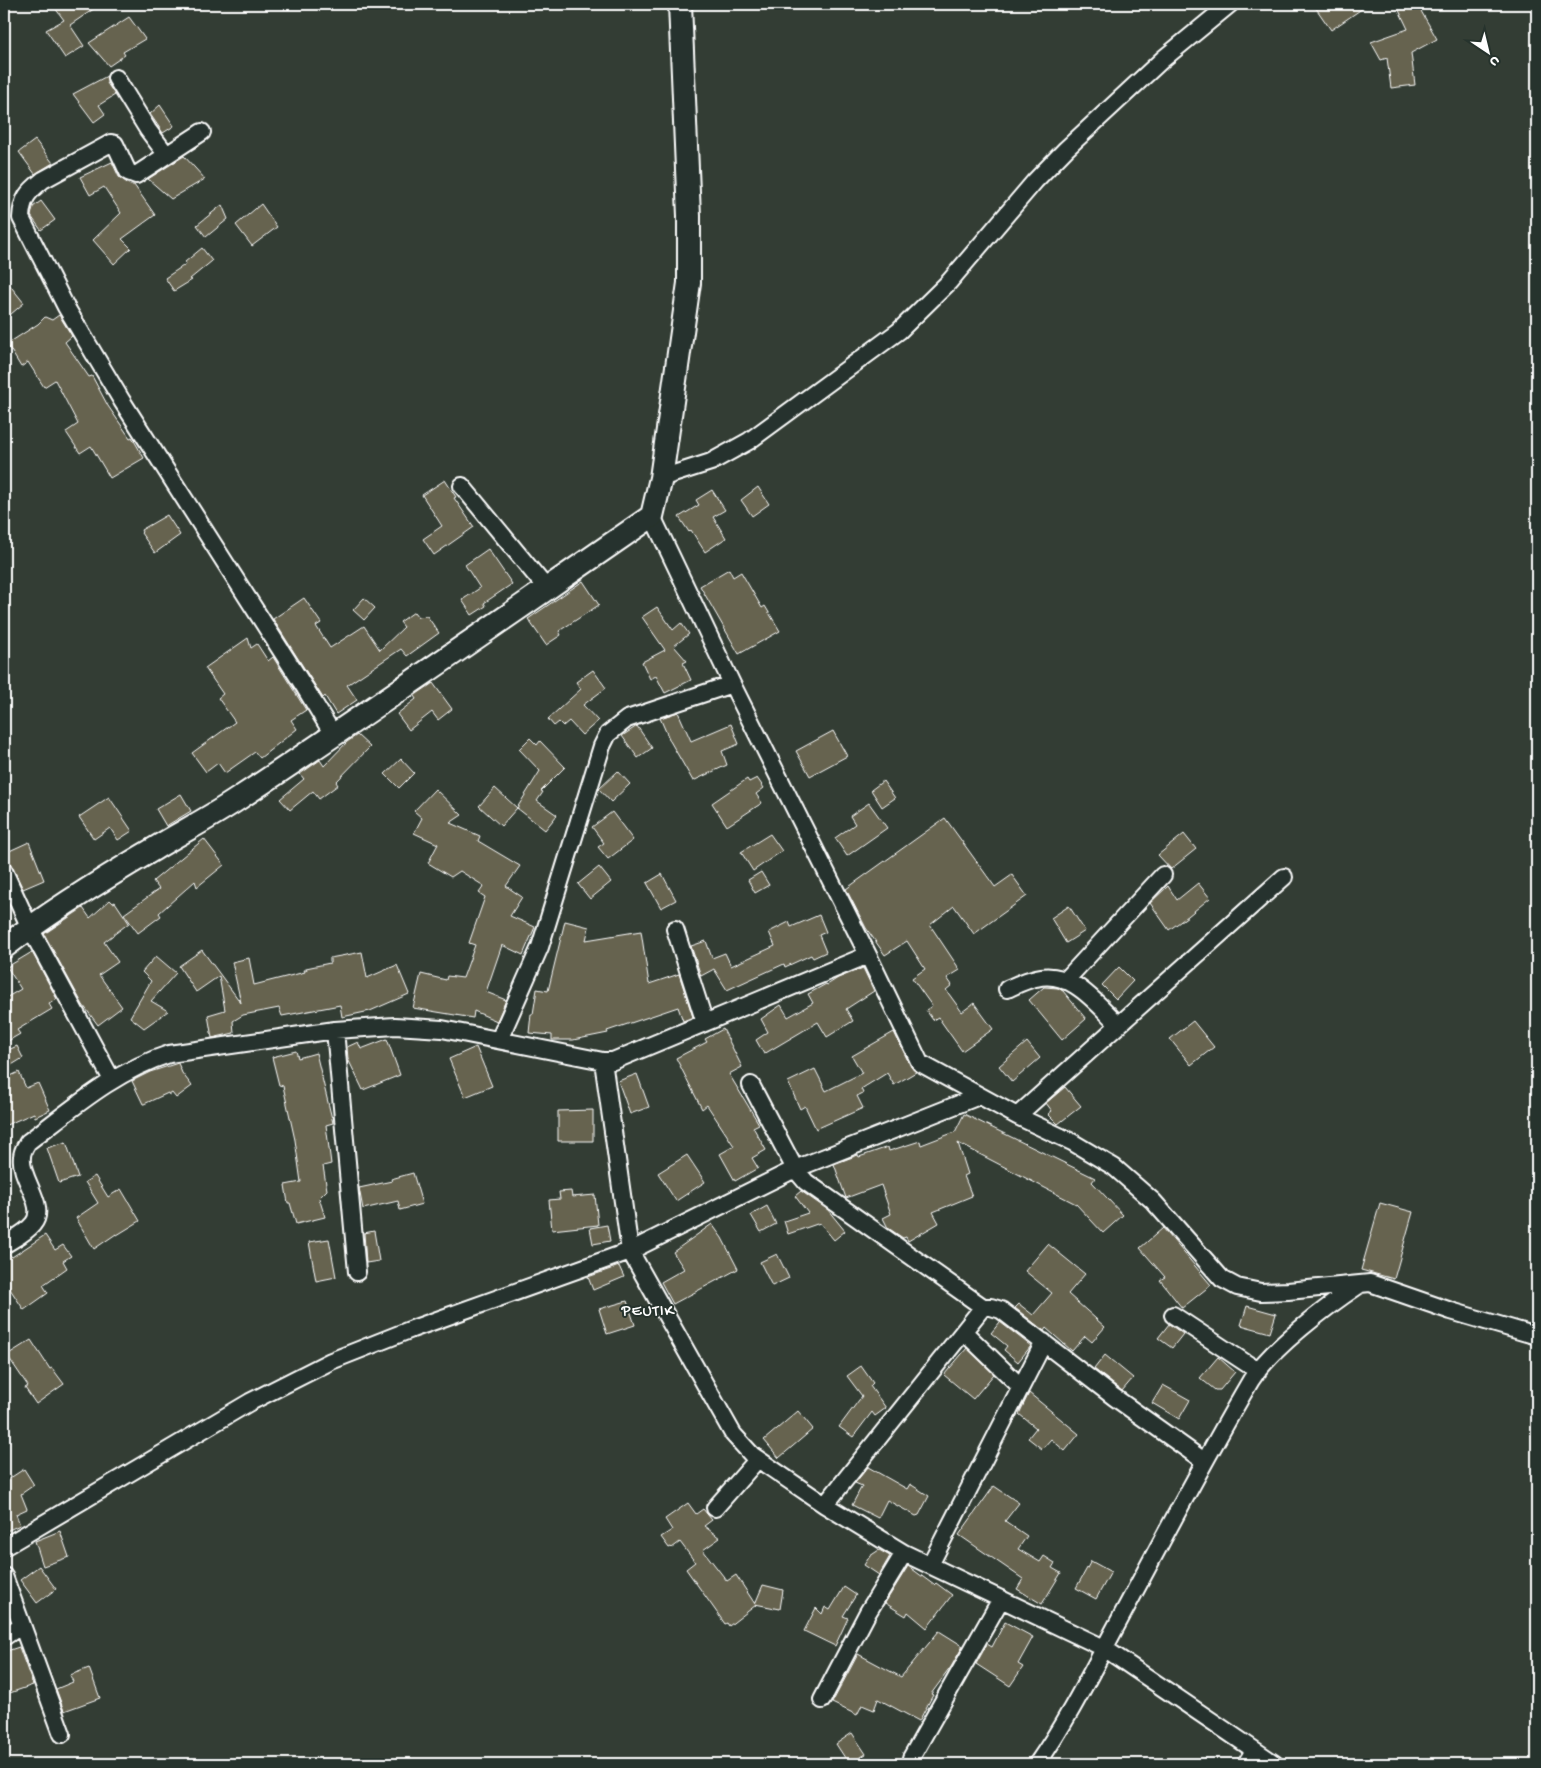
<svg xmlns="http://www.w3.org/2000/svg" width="1541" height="1768" font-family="'Gochi Hand',sans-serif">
  <rect width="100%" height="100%" fill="#333d34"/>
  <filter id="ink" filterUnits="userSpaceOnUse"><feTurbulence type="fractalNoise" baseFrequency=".02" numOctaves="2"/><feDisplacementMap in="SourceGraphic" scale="10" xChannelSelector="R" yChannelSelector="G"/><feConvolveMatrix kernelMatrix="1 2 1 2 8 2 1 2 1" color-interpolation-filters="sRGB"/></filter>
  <g filter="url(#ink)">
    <path fill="#66634f" stroke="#fff" d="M52,4H101L70,25L84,46L65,58L46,30L64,20Z
      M1313,4H1369L1331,30Z
      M1396,4H1417L1437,39L1411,53L1415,85L1391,88L1387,58L1381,60L1371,42L1408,29Z
      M129,17L145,39L123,52L125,55L109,66L89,43Z
      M107,76V83L115,95L99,105L105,114L94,122L73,94Z
      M160,105L174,126L163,133L150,114Z
      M35,140L53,163L35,174L19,152Z
      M184,156L205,179L171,199L148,179Z
      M112,162L119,177L130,185H134L155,215L122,239L131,248L114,264L93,240L121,213L104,187L90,195L80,177Z
      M41,201L55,220L41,230L31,216L33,207Z
      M261,204L277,227L252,246L236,225Z
      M222,205L228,219L206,237L197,225Z
      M202,248L212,261L190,279L192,280L174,291L165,278L186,264L185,262Z
      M4,278L24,303L4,320Z
      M59,315L72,336L65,342L89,377L92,376L108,406L130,438L132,437L144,458L110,478L91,446L80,453L66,432L78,424L55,380L44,387L28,362L21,367L7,344L38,324L45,317L52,320Z
      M445,480L456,497L454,498L474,527L434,555L423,539L442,526L422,495Z
      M758,487L769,504L752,516L741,500Z
      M712,490L725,510L713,517L726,538L705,552L691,530L689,532L679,517L699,505L696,500Z
      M167,515L180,535L155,553L141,533L142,532L141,530Z
      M488,549L512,584L484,603L486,606L472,615L462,600L480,588L465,565Z
      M729,569L733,577L741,572L762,608L765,606L780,631L739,654L700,586Z
      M583,581L599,605L559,631L561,635L546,645L528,619Z
      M304,598L321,623L316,626L330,648L364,626L380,650L404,627L400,622L414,612L418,617L427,616L439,633L407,656L401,649L347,685L357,700L336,714L325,696L323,698L273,619Z
      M364,598L375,608L364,620L353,610Z
      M657,607L673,630L681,623L689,634L674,646L687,661L683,663L691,680L665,693L656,676L650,679L642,662L665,650L642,617Z
      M248,638L251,648L257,644L268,661L273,657L306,710L291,720L297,729L260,758L255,752L225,773L218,763L206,772L192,753L235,722L218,698L223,694L205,668Z
      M593,670L606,688L583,705L598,721L582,735L569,721L563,726L559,722L554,726L548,719L581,689L576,682Z
      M433,683L452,709L438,720L432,712L409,730L397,714L416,699L414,696Z
      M678,712L691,741L731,724L739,744L722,751L727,765L693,781L670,741L660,718Z
      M637,726L652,748L638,758L622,736Z
      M833,731L847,756L810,776L796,751Z
      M357,735L370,747L336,782L338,785L319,799L313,791L290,810L280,799L304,779L300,774L320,760L324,766L347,742Z
      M530,738L537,745L540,741L565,767L541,791L543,792L537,801L557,815L545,830L517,808L501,826L479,806L495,788L517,808L540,771L519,749Z
      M401,759L414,773L399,788L385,774Z
      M618,771L630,784L611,802L599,789Z
      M757,778L764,788L756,794L762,803L727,826L712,803L747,779L749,782Z
      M883,781L895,798L882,807L871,790Z
      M435,789L462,815L450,823L480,836L478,841L520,866L506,886L522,897L510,916L535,927L523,955L502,945L486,992L506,1000L497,1021L474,1011L473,1018L413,1008L421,974L446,980L447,976L463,978L475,945L469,943L485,897L479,893L484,886L460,871L451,877L428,863L438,844L414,833L422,818L414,811Z
      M181,794L191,811L166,826L156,809Z
      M109,797L132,831L118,840L110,828L94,839L79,817Z
      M869,803L887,828L847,856L835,838L855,824L850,816Z
      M612,812L633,840L608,859L598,847L604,843L592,827Z
      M945,818L995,887L1012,875L1027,896L974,934L954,906L930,925L960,970L947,978L952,985L946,990L962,1012L974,1003L993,1029L962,1051L938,1017L933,1020L926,1010L932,1006L912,978L925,969L907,941L885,955L866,928L846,889Z
      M770,834L782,851L753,871L741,852Z
      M1184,834L1196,849L1171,869L1158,855Z
      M204,839L224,865L197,887L195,881L159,913L161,916L138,933L124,914L159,889L153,881Z
      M29,842L44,880L23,889L5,853Z
      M599,867L611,882L590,899L578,884Z
      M761,872L769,885L755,893L748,880Z
      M662,874L676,900L661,908L647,883Z
      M1198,883L1210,898L1188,916L1169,930L1150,903L1168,886L1177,900Z
      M110,900L113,903L115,902L129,923L104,942L118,962L99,975L122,1007L98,1025L83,1005L44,934L83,908L90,918Z
      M1069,906L1085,931L1066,943L1051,918Z
      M819,915L826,932L819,935L826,952L813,958L811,955L785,967L784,964L727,990L714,969L701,976L691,946L706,941L712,958L725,953L731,966L775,946L769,932L789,922L791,927Z
      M565,921L589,927L586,940L641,931L649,984L679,974L693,1017L683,1021L678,1007L607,1031L608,1033L573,1040H552V1035L529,1033L531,1014H533L537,989L548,991Z
      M202,950L241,1003L232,962L249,958L254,985L305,972L304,970H307L306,968L330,963V958L362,952L367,978L397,965L409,994L370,1011L342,1017L340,1005L282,1016L279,1008L243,1015L233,1021L234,1033L212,1038L208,1015L225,1010L219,976L196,992L179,966Z
      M32,952L57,999L49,1004L52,1009L17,1030L20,1034L8,1041L6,1037L4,1038V999L21,989L7,967Z
      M156,956L176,973L151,1001L168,1011L144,1028L130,1017L151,981L142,972Z
      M1119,967L1133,981L1116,999L1102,985Z
      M863,968L874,991L846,1009L853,1021L827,1037L818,1022L764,1054L756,1040L768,1032L761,1019L781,1005L788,1017L813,1003L808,994L826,984L827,985L838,978Z
      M1044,987L1058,988L1063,991L1086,1019L1062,1040L1029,1000Z
      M1193,1021L1214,1047L1191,1065L1170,1039Z
      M723,1029L742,1067L729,1074L759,1124L753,1127L766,1150L752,1158L758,1168L735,1181L720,1154L734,1146L707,1105L702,1109L676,1058L707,1042L705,1039Z
      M894,1032L911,1067L916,1072L894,1085L887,1073L861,1089L863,1093L857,1096L863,1108L816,1129L805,1106L800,1109L788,1082L815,1069L826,1091L862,1073L852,1056Z
      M387,1039L400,1075L363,1090L348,1059L347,1047L358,1042L361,1049Z
      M1027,1042L1040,1058L1012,1082L999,1066Z
      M17,1046L23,1058L10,1066L4,1052Z
      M476,1047L492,1086L465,1097L449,1059Z
      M296,1051L298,1058L316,1053L333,1123L326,1125L331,1164L323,1166L327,1190L319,1198L325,1217L296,1224L290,1203H288L285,1185L301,1182L295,1140L283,1086L279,1085L272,1057Z
      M178,1063L182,1073L192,1086L176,1098L172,1093L169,1095L168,1093L144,1104H143L132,1081L150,1072Z
      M19,1072L26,1088L38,1083L50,1110L35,1117L34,1113L4,1126V1079Z
      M637,1074L649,1107L630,1114L618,1081Z
      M1065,1087L1081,1106L1058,1124L1048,1114L1052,1111L1046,1103Z
      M593,1110V1141H558V1111Z
      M964,1114L1095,1178L1092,1182L1123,1215L1103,1233L1076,1204L958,1143L968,1174L964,1176L972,1196L933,1212L939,1223L908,1241L906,1237L903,1238L888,1228L883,1218L891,1214L881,1185L846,1198L834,1164L858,1155L859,1157L888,1147L889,1151L920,1141L921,1145L955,1132Z
      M66,1142L78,1177L59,1183L47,1148Z
      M687,1155L705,1182L676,1201L658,1173Z
      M413,1173L422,1204L400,1210L398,1201L363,1209L359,1188L392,1181L391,1179Z
      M95,1176L108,1197L121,1189L140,1221L117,1235L116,1234L94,1249L76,1218L98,1203L85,1182Z
      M571,1191L572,1197L595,1195L598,1225L552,1230L549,1200L560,1199L559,1192Z
      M801,1191L828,1210L845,1231L834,1240L820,1223L788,1234L784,1221L808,1213L795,1196Z
      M1380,1203L1413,1212L1394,1279L1361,1270Z
      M767,1206L776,1224L761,1232L751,1215Z
      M712,1224L722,1238L738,1269L673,1304L661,1282L684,1269L673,1252Z
      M607,1225L610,1241L593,1244L590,1228Z
      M1163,1228L1211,1285L1182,1308L1160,1280L1165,1277L1140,1248Z
      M374,1231L379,1261L366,1263L364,1233Z
      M45,1235L55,1250L63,1245L71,1256L63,1261L67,1268L43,1285L48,1293L24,1310L4,1280V1255L9,1254L12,1257Z
      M329,1239L336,1277L316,1281L309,1242Z
      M1048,1244L1085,1274L1068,1294L1105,1327L1092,1342L1085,1336L1072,1351L1046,1328L1044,1331L1015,1308L1019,1304L1033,1315L1052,1293L1025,1271Z
      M777,1254L789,1278L772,1286L760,1262Z
      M619,1266L624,1277L593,1290L588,1277Z
      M627,1301L635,1325L607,1334L599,1309Z
      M1247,1306L1276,1314L1270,1333L1241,1325Z
      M1000,1322L1031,1346L1018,1362L1004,1350L1007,1346L991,1333Z
      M1169,1324L1183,1334L1172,1348L1158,1338Z
      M31,1340L50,1369L52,1368L64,1384L36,1404L25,1388L28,1386L7,1355Z
      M967,1348L994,1374L973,1399L944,1375Z
      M1105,1355L1133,1378L1122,1391L1094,1369Z
      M1218,1357L1235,1372L1220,1390H1215L1200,1378Z
      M861,1366L873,1383L870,1386L886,1408L875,1416L872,1412L853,1437L839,1427L862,1396L847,1376Z
      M1163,1385L1190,1400L1179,1419L1152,1403Z
      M1029,1393L1079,1434L1065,1451L1051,1439L1042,1449L1028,1438L1036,1428L1019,1414Z
      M798,1411L813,1429L779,1458L764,1440Z
      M868,1467L907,1489L910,1484L929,1496L919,1515L916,1516L887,1500L878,1518L852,1505L862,1486L855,1483Z
      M24,1469L34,1485L21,1494L27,1509L16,1514L20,1525L4,1532V1482Z
      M994,1486L1019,1503L1005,1521L1027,1536L1018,1549L1040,1562L1044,1556L1055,1563L1052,1568L1061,1573L1042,1604L1017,1589L1023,1579L959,1535Z
      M688,1503L696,1514L703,1509L712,1520L704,1526L720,1538L703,1550L727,1581L736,1575L755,1604L763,1585L783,1590L780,1609L755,1604L756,1605L729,1626L727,1623L725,1624L686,1569L695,1562L680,1542L672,1548L671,1547L669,1548L661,1537L672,1530L665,1519Z
      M60,1531L69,1557L43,1566L35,1541Z
      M879,1550L890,1556L879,1575L864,1565L870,1556Z
      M1091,1561L1111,1572L1096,1599L1076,1588Z
      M39,1566L56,1589L37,1603L20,1580Z
      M908,1566L934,1585L936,1583L952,1595L927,1628L908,1612L906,1616L885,1603Z
      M844,1587L856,1595L843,1616L848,1618L835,1646L804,1631L816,1608L822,1614L825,1607L830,1610Z
      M1005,1622L1033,1637L1018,1664L1023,1667L1010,1686L976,1664L987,1644L992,1647Z
      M939,1631L963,1646L951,1667L931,1694L933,1695L919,1721L878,1699L874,1710L862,1705L857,1715L832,1703L858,1654L901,1677Z
      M19,1647L33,1685L4,1695V1652Z
      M89,1668L100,1698L64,1711L56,1689L73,1682L70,1675Z
      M852,1733L866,1754L849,1764L836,1744Z"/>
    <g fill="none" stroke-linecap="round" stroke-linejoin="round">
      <defs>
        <path id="lane" d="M1241,1764L1251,1748"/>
        <path id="street" d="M116,78L148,130L166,154
          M202,132L136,175L128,172L115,144L111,143L43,180C28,192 22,198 21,218L66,307L122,401L305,688L334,736
          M661,478L711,462L749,441L899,331L949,282L1035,181L1066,149L1163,59L1230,4
          M462,486L547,589
          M652,516L732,684L868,955L920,1063L1017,1116L1072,1142L1114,1167L1153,1201L1222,1279L1237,1287L1261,1292L1288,1291L1370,1283L1451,1311L1537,1336
          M4,871L30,928L112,1080
          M675,929L705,1023
          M1065,981L1163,875
          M1007,989C1016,985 1026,980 1036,978C1071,969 1097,1004 1119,1025
          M335,1030L357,1272
          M499,1040L540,947L602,746L608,734L627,719L732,684
          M603,1061L630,1251L733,1434L752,1455L825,1505L904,1553L1104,1648L1275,1764
          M751,1085L795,1169L806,1182L983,1307L825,1505
          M1017,1116L1284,877
          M4,1245C13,1239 26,1233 33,1224C48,1206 19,1178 22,1157C22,1151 25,1147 28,1142C72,1109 115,1071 169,1054L335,1030L395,1026L442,1029L603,1061H613L868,955
          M983,1307H991L1001,1310L1114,1397L1204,1461
          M1173,1315L1258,1371
          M964,1332L1021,1387
          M715,1508L758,1459
          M4,1547L250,1402L331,1361L412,1329L630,1251L795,1169L979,1096
          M930,1565L1044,1342
          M4,1576L22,1625L4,1637
          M22,1625L62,1734
          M822,1700L868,1612L904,1553
          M911,1758L1001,1599
          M1037,1764C1068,1720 1094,1667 1120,1619C1163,1539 1205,1458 1251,1380C1273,1347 1326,1307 1359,1285"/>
        <path id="secondary" d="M4,947C51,911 103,879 154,849C182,832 211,817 238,799C378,707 514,611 652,516L661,478L689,283V216L680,4"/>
      </defs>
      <use href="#lane" stroke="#fff" stroke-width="11"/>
      <use href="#street" stroke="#fff" stroke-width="20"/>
      <use href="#secondary" stroke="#fff" stroke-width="26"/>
      <use href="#lane" stroke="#26332d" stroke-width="8"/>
      <use href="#street" stroke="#26332d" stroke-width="16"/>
      <use href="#secondary" stroke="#26332d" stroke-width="22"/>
    </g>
  </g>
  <g text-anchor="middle" stroke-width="4" stroke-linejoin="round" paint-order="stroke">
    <g font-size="16" letter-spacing="1" fill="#fff" stroke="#26332d">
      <text x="648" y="1315">PEUTIK</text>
    </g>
  </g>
  <rect width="1541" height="1768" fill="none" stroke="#26332d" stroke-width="20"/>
  <rect x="10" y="10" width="1521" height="1748" fill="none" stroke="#fff" stroke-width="2" filter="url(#ink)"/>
  <g transform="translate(1488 52) rotate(145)" stroke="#26332d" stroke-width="4" paint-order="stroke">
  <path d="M0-4L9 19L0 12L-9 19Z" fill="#ffffff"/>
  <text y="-8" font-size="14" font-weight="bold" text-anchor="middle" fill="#ffffff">U</text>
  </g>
</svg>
